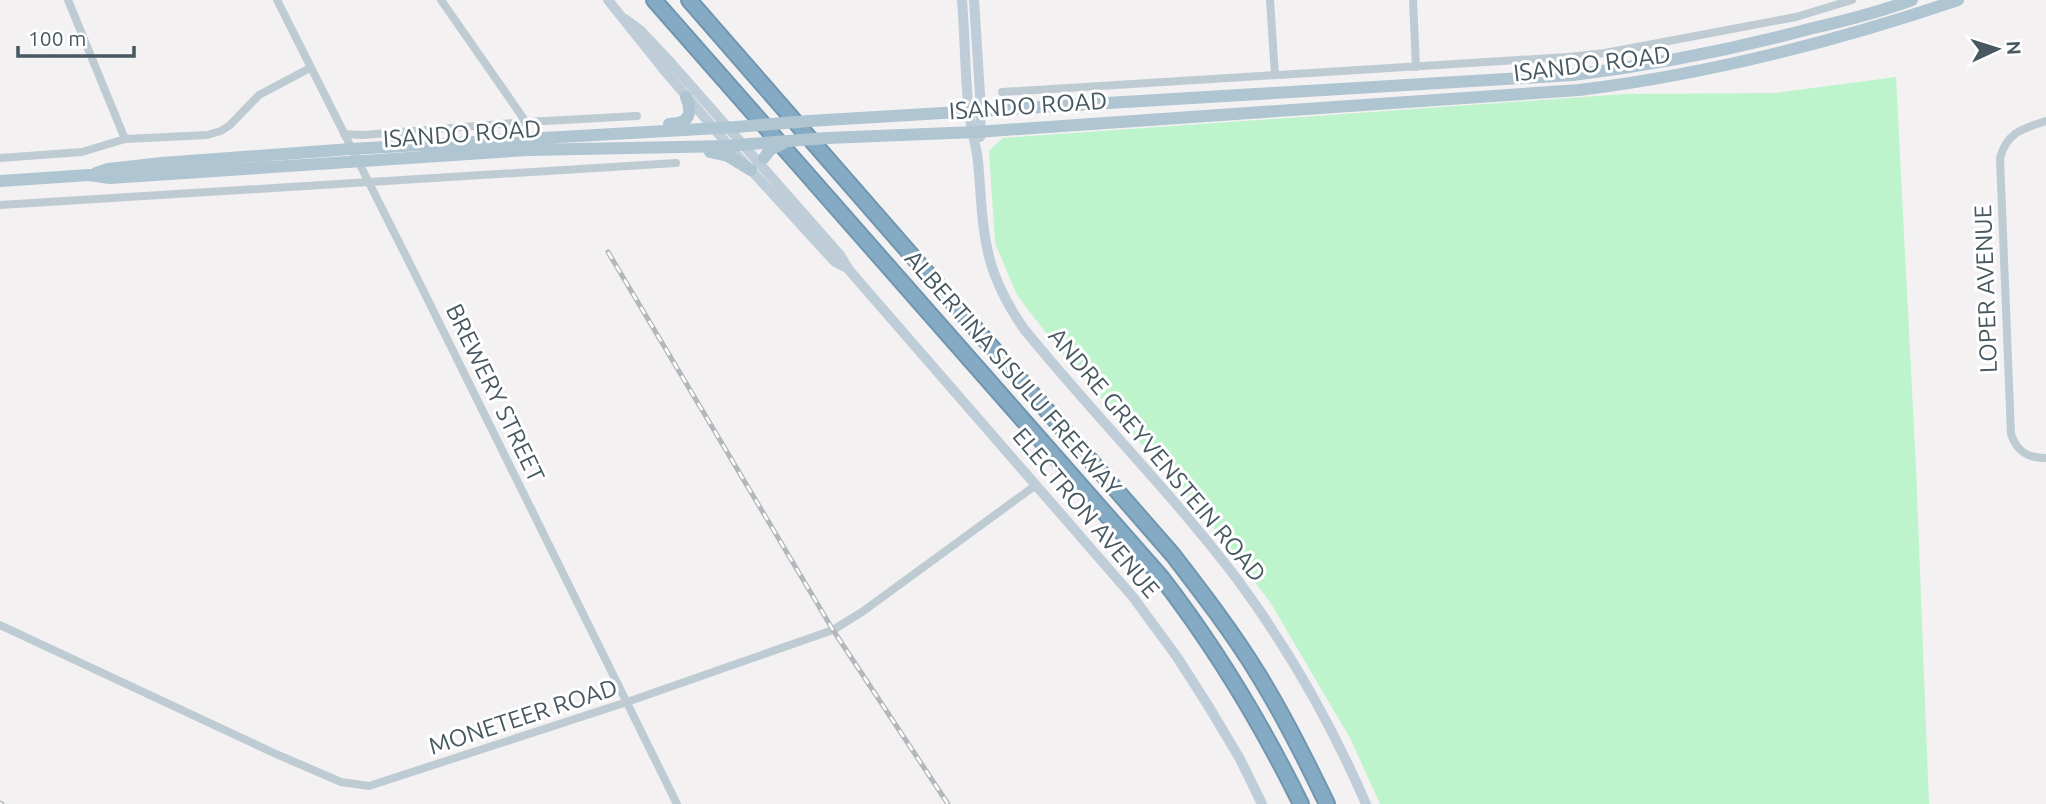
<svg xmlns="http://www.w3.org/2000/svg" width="2046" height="804" font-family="Ubuntu,sans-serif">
  <rect width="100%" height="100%" fill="#f4f1f2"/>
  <path fill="#bdf4cc" d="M1896,77L1916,468L1929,804H1380L1350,738L1270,602L1202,513L1059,350L1017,295L995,243L989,151L1003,138L1626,94L1775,93Z"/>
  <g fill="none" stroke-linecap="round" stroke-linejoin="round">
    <defs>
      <path id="motorway" d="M654,0L1161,577C1216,648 1261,723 1301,804
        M689,0L1173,555C1203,594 1233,633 1258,674C1284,716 1306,760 1327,804"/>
    </defs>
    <use href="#motorway" stroke="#7096b0" stroke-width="18"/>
    <path stroke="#becbd2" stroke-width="8" d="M68,0L125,139
      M277,0L418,280L677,804
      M441,0L526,122
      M1270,0L1275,75
      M1413,0L1416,67
      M1002,92L1568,57L1605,53L1796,17L1852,0
      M2046,121C2022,129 2007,132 2000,158L2011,434C2017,452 2028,458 2046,458
      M344,134L363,135L526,122L637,116
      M0,158L82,152L125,139L207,135L221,131L230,125L259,95L310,68
      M0,205L676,163
      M0,625L276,754L341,782L369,786L627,702L833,630L862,612L1036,485"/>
    <path stroke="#becdd7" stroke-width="10" d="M608,0L664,70L729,146L834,261L847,268
      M962,0C965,38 965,76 969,113C971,129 976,145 978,161C984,232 981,267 1024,329C1093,414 1171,492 1237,579C1288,648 1332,725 1366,804
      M974,0L981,110L980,137
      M625,19L640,30L672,64L840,255L849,270L1133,597L1177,657L1209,707L1240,759L1262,804"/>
    <path stroke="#afc5d2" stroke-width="12" d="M809,121L1573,75C1653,65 1731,50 1809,29C1844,21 1879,12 1912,0
      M669,124C689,123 693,115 686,97
      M827,138L976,132L1579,90C1709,74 1834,42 1958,0
      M710,152L728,156L751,170
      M96,173L108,169L162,163L351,149L736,127
      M0,181L89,175L110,178L528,150L729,146L750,144"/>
    <use href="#motorway" stroke="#85abc4" stroke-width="14"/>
    <defs>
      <path id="rail" d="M608,252L833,630L948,804
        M0,803L2,804"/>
    </defs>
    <use href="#rail" stroke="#b3b8bc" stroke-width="5"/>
    <use href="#rail" stroke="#fff" stroke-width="2.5" stroke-dasharray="8" stroke-linecap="butt"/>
    <path stroke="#afc5d2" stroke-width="12" d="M736,127L809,121
      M750,144L827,138
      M764,158L770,150L782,144"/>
  </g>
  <g text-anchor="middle" stroke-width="6" stroke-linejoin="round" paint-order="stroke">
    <g font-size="24" fill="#475861" stroke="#fff">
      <text transform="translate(1592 64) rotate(-7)" y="8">ISANDO ROAD</text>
      <text transform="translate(1028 106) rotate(-4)" y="8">ISANDO ROAD</text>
      <text transform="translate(462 134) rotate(-4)" y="8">ISANDO ROAD</text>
      <text transform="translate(1986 289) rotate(-92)" y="8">LOPER AVENUE</text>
      <text transform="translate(1013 373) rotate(49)" y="8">ALBERTINA SISULU FREEWAY</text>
      <text transform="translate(495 393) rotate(64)" y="8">BREWERY STREET</text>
      <text transform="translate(1157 455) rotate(50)" y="8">ANDRE GREYVENSTEIN ROAD</text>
      <text transform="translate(1086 513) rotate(50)" y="8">ELECTRON AVENUE</text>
      <text transform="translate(523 717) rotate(-18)" y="8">MONETEER ROAD</text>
    </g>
  </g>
  <g transform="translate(1997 49) rotate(86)" stroke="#ffffff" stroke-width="5" paint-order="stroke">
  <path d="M0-5L12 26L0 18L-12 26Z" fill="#475861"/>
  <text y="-10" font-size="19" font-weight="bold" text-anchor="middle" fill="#475861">N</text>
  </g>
  <path d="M18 46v10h116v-10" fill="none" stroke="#475861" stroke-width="3.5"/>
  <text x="28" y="46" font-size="21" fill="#475861" stroke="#ffffff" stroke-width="5" paint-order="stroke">100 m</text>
</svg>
